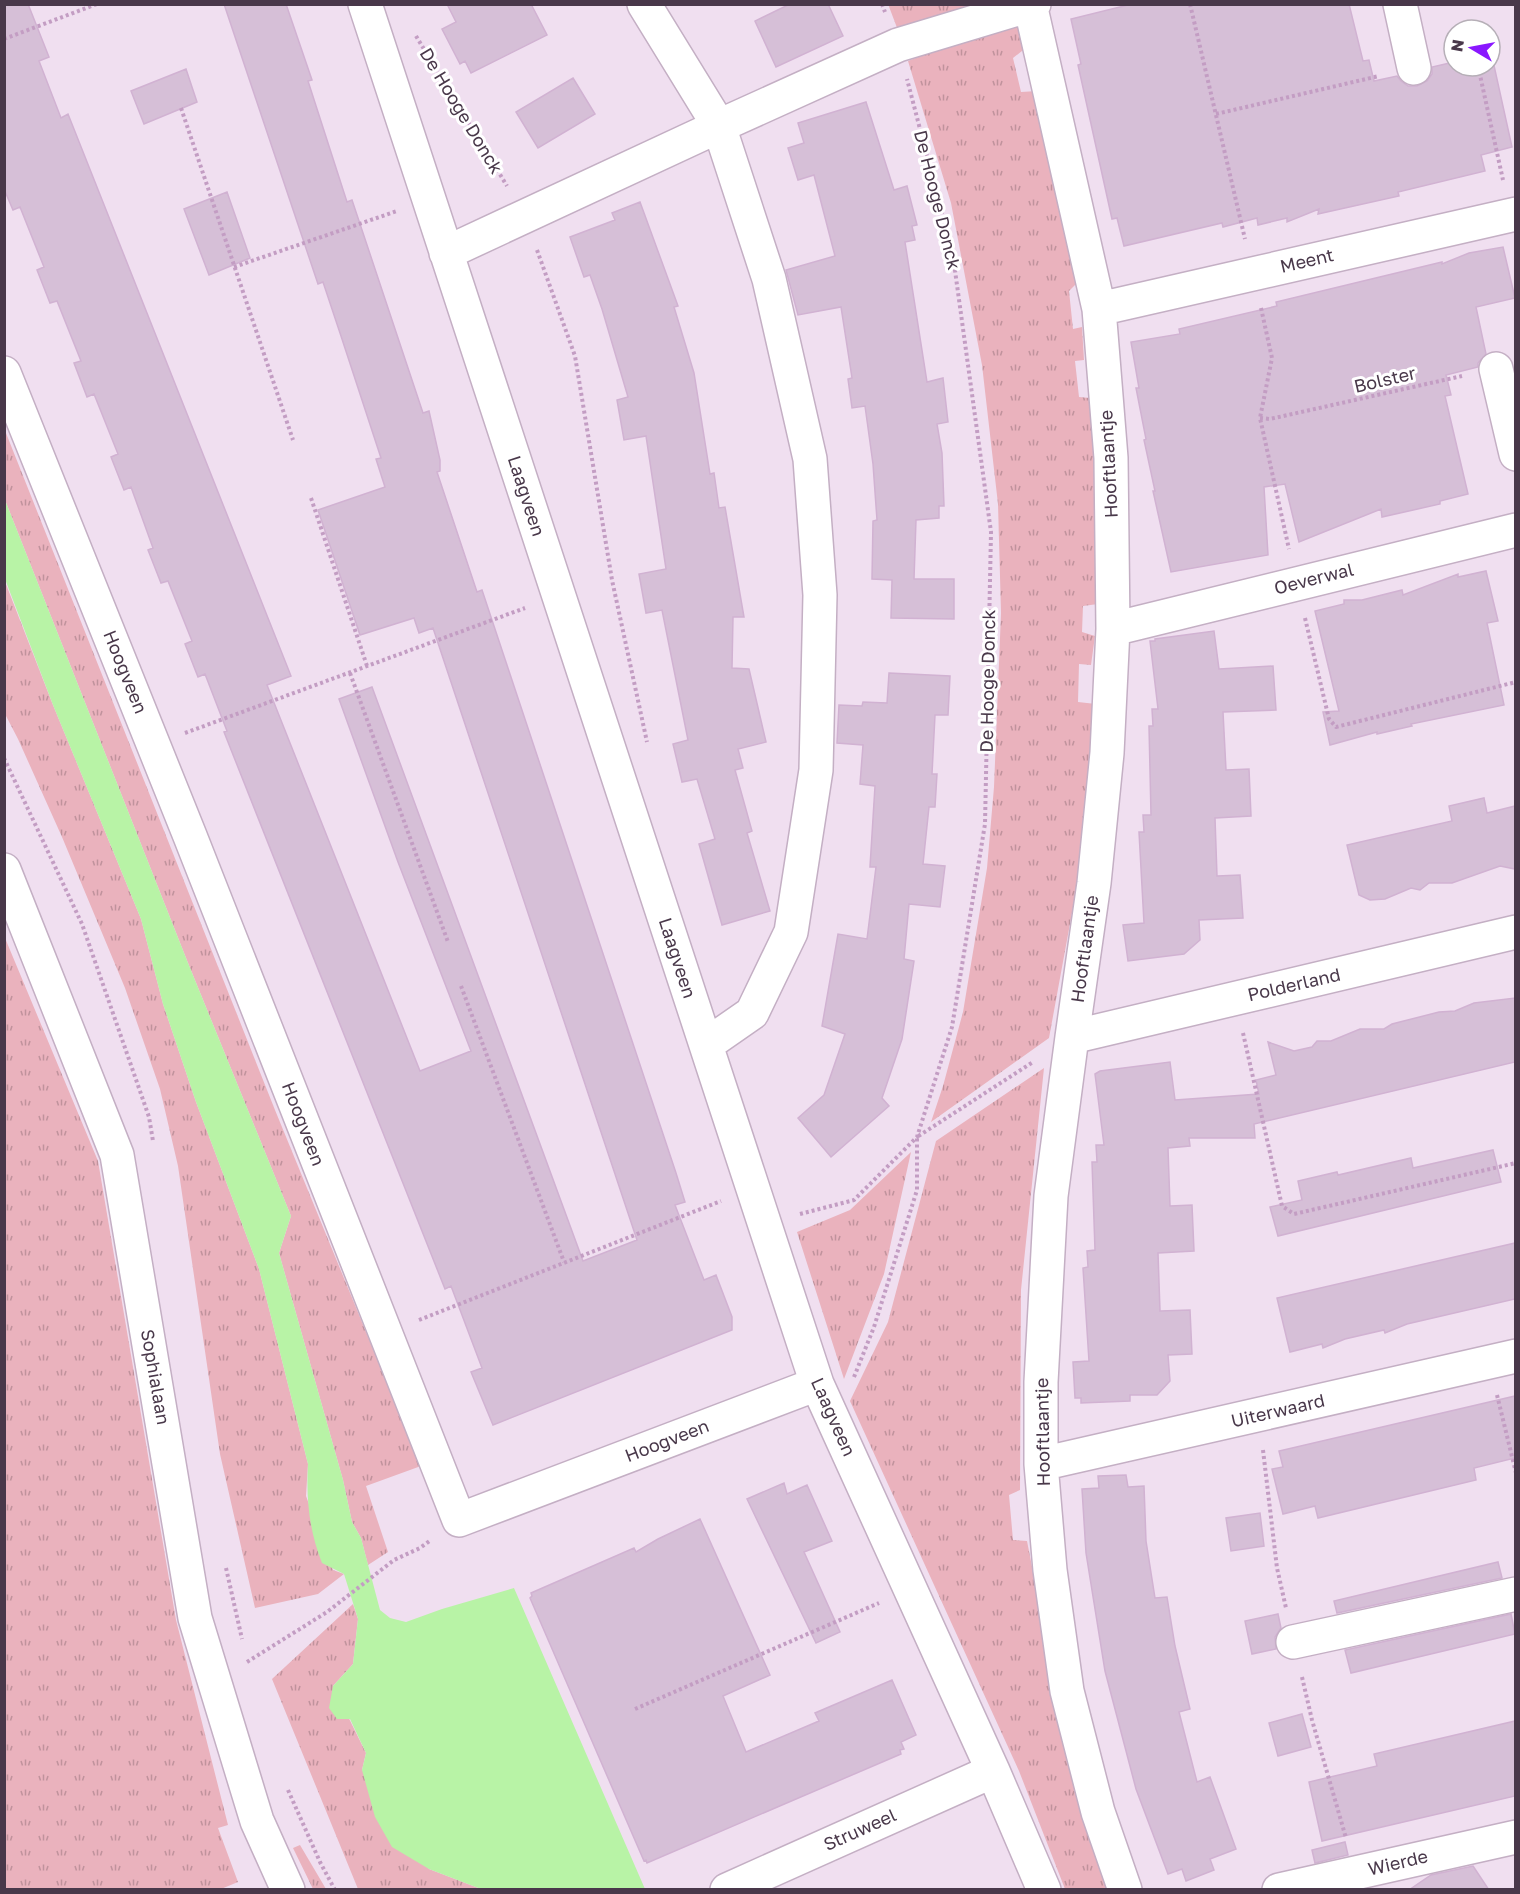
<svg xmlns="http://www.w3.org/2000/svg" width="1520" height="1894" font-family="'Golos Text',sans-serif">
  <defs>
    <pattern id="grass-tufts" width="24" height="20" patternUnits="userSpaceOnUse" patternTransform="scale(1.5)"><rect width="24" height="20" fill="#eab2bd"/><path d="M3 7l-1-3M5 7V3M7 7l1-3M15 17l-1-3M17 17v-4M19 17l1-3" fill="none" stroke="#c0929c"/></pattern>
  </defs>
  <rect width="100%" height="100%" fill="#f5eaf5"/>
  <path fill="#f0dff0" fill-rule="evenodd" d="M5,5H1515V1889H5ZM1454,30H1490V66H1454Z"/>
  <path fill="url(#grass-tufts)" d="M888,4L969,5L899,33Z
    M1017,19L1027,47L1013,58L1021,92L1037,91L1077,283L1069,291L1073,329L1082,327L1084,360L1075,361L1079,397L1090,398L1099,492L1098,604L1083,606L1082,632L1095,636L1091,665L1079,664L1078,702L1096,704L1090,774L1076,891L1049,1038L931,1122L943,1086L963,1012L987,868L994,787L1001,613L998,504L982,365L951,203L908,61Z
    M4,428L275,1110L421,1466L366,1486L388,1552L368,1565L361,1538L352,1522L343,1480L279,1253L291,1216L188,963L5,500Z
    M4,579L53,705L141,919L163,1004L196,1102L259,1269L308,1464L306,1496L333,1570L344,1574L318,1594L255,1608L220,1454L178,1166L160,1089L125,988L62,837L18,739L5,714Z
    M5,938L98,1161L176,1620L228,1825L218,1828L238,1882L221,1889H5Z
    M1044,1068L1021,1290L1020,1490L1009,1495L1013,1540L1027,1541L1079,1807L1107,1889H1065L1019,1771L850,1401L888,1322L936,1141Z
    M911,1152L884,1274L844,1379L797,1232L850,1210Z
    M353,1604L358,1619L353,1664L333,1686L366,1753L362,1770L429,1869L481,1889H358L272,1679Z
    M300,1845L326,1889H313L293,1848Z"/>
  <path fill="#b8f3a6" d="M5,500L188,963L291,1216L279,1253L343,1480L352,1522L361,1538L380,1610L390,1618L406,1622L442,1609L514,1588L645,1889H481L429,1869L392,1847L375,1817L362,1770L366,1753L350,1719H337L329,1708L333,1686L353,1664L358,1619L344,1574L322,1563C309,1530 306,1499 308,1464L259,1269L196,1102L163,1004L141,919L53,705L5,579Z"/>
  <path fill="#d6bfd7" stroke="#d1b2d2" stroke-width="1.5" d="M4,4H28L49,57L39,61L61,118L68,114L291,676L267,685L420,1071L471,1051L398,862L339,699L372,687L583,1261L637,1240L433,628L419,633L414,618L360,635L318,510L385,487L376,459L381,458L341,336L323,282L318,284L224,4H286L312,80L308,81L347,202L352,200L423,413L429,411L440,460V471L437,472L477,592L482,590L676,1173L685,1202L675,1205L704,1280L716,1275L732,1317V1330L493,1425L471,1372L482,1368L451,1286L445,1289L224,732L227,731L205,674L198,677L185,644L192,641L168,581L161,583L148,550L153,548L131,487L124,490L111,457L118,454L94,394L87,397L74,363L81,361L57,301L50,303L37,270L44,267L20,207L13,210L4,189Z
    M447,4H531L547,35L471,73L465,61L460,64L442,29L456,22Z
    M790,4H828L843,36L776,67L755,21Z
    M1132,4H1349L1363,61L1369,60L1374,81L1397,76L1401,81L1408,86H1417L1427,81L1432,74V67L1454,62V66H1490V62L1493,61L1512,147L1481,155L1485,171L1398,192L1399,196L1318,214L1319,209L1287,222V218L1258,225L1257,218L1223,227L1222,223L1124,246L1117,218L1112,219L1078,65L1081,64L1071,19Z
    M186,69L197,102L144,124L131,91Z
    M573,78L595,114L538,148L516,112Z
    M866,102L894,190L907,186L917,225L912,226L915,240L905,242L927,382L943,378L948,422L937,424L942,453L944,506H939V518L916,520L914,579H954V619L891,618L892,580L872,579L873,521L877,520L873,464L865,406L852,408L848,379L852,378L841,307L798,315L786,270L835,256L814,175L798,180L788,148L804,143L798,123Z
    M227,192L250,258L209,275L184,209Z
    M640,202L678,306L674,307L694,373L710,474L714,473L719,508L725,507L744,617H733L732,668L749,669L766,742L738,749L743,768L735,770L752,831L747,833L770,911L722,925L699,844L715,839L697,779L682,782L673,744L688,740L662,610L646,613L639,574L666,569L646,436L624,440L617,400L628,397L602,309L590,275L584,277L570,237L615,220L612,213Z
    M1503,247L1515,298L1476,307L1486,354L1478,363V367L1446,375L1451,395L1445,396L1468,494L1440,501V504L1382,517L1381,509L1299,542L1285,484L1264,487L1268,555L1171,572L1153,491H1155L1144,440L1146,439L1136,388H1139L1131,342L1180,334L1179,329L1277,306L1276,302L1442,262V264L1469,253Z
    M1486,571L1498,621L1487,623L1504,705L1411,724L1412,726L1377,734V732L1330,745L1323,712L1339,711L1315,611L1344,604V600H1362L1402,590L1403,595L1458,574V577Z
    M1214,631L1219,669L1273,666L1276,710L1223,712L1226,770L1249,769L1251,816L1215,818L1217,876L1240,875L1243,918L1199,920L1200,940L1184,954L1128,961L1123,925L1144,923L1139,832H1144L1143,815H1151L1149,726H1153L1152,709H1158L1150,641H1155V639Z
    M889,673L950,676L948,715H935L932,774H937L935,807H929L923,864L945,866L940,907L909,904L904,959L914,961L902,1039L882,1098L889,1106L831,1157L798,1118L824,1095L845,1034L822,1026L838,934L867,939L876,867H870L875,786L860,784L863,745L837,743L839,705L862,706L863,702L887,703Z
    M1484,798L1487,813L1515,806V869L1500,866L1452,883H1429L1420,890L1411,888L1385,899L1370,900L1359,895L1347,845L1452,821L1449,806Z
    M1515,998V1062L1254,1124L1255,1138H1189L1190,1146L1168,1148L1170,1206L1192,1205L1194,1251L1158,1253L1160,1311L1190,1310L1192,1354L1168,1355L1170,1381L1157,1395H1130V1401L1081,1403V1398H1075L1073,1362L1089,1361L1083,1268L1088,1267L1087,1251L1095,1250L1092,1162H1097L1096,1145H1104L1095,1074L1100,1071L1170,1062L1175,1100L1259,1094L1256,1080L1276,1075L1268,1042L1294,1051L1312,1047L1317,1041H1331L1360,1029H1384L1392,1024L1439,1012L1455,1011L1474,1003Z
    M1493,1150L1501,1182L1278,1236L1270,1207L1302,1200L1298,1181L1337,1172L1338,1175L1411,1158L1413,1168Z
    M1515,1243V1299L1407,1324L1385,1333L1384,1330L1345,1339L1323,1348L1322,1344L1290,1352L1277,1298Z
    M1515,1396V1458L1474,1468L1476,1480L1318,1518L1315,1506L1283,1514L1272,1469L1283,1467L1279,1451Z
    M1126,1475L1128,1487L1144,1486L1146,1541L1155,1598L1167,1597L1175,1646L1190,1709L1179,1712L1197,1782L1210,1777L1236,1849L1210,1859L1214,1870L1186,1881L1182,1869L1168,1874L1136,1789L1105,1671L1086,1553L1082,1489L1099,1488L1098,1476Z
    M784,1483L787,1494L807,1485L832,1541L804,1552L840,1632L816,1643L747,1499Z
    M1260,1513L1264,1546L1231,1551L1226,1518Z
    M700,1519L770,1675L723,1696L746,1752L819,1721L815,1713L892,1680L916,1735L901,1742L904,1749L900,1750L901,1754L647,1863L646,1860L644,1861L530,1598L532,1596L531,1593L634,1548L636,1552L658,1539Z
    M1498,1562L1502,1578L1337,1613L1334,1601Z
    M1278,1614L1281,1628L1275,1637L1276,1649L1252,1654L1245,1621Z
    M1511,1614L1515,1634L1351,1673L1345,1650Z
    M1302,1714L1311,1747L1278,1756L1269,1723Z
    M1515,1721V1796L1322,1841L1309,1782L1377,1766L1374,1754Z
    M1345,1842L1348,1855L1315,1863L1312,1850Z
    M1473,1866L1489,1890H1409L1431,1875Z"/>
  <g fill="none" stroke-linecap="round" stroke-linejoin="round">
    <defs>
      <path id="minor" d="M365,4L817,1384L993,1771L1044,1890
        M644,4L719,126L769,279L810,459L820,595L816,770L791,932L752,1013L706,1045
        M1030,4L1099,309L1111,458L1113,629L1107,753L1094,883L1072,1037L1051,1196L1041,1382V1464L1050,1570L1067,1691L1098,1812L1125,1890
        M1400,4L1414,68
        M446,253L719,126L898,45L1034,4
        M1099,309L1516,214
        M1496,369L1516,454
        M4,373L190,836L459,1520L817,1384
        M1113,629L1516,530
        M4,870L117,1155L195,1618L257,1821L288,1890
        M1072,1037L1516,932
        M1041,1464L1516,1356
        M1293,1642L1516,1594
        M727,1890L993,1771
        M1279,1890L1516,1837"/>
    </defs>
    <use href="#minor" stroke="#c4afc4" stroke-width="36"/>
    <path stroke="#c39dc3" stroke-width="4" stroke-dasharray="3 3" stroke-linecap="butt" d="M882,4L885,12
      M1190,4L1245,239
      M416,36L507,186
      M4,39L97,4
      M1478,66L1503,180
      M181,108L293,440
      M1216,114L1379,76
      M537,250L575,356L612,580L647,742
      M234,267L397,211
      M1261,308L1272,358L1260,418L1289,549
      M1260,418L1270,419L1462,376
      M311,498L367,666
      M1305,618L1329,719L1336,727L1516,682
      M350,673L448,942
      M185,733L525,608
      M4,758L82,924L149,1117L153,1141
      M461,986L564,1262
      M1243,1033L1282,1206L1294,1214L1516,1163
      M800,1214L854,1200L917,1137L952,1027L985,824L991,532L953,256L907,79
      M419,1320L721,1201
      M854,1377L874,1327L917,1190V1137L1033,1062
      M1497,1395L1516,1473
      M1263,1450L1277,1568L1286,1608
      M226,1568L242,1639
      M247,1662L327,1612L394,1560L420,1548L431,1540
      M1302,1677L1312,1720L1346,1838
      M635,1709L879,1603
      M288,1790L320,1862L335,1890"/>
    <use href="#minor" stroke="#fff" stroke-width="33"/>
  </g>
  <g text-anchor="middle" stroke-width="6" stroke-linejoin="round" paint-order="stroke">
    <g font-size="18" fill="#49384a" stroke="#fff">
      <text transform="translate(461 111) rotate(59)" y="6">De Hooge Donck</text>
      <text transform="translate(937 200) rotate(76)" y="6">De Hooge Donck</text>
      <text transform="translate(1307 261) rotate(-13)" y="6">Meent</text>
      <text transform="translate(1385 380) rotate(-13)" y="6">Bolster</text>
      <text transform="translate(1109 464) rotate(-93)" y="6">Hooftlaantje</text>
      <text transform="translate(526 496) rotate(72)" y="6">Laagveen</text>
      <text transform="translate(1314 579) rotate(-14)" y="6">Oeverwal</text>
      <text transform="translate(125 672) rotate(68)" y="6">Hoogveen</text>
      <text transform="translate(988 681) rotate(-89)" y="6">De Hooge Donck</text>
      <text transform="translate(1085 949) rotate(-82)" y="6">Hooftlaantje</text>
      <text transform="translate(677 958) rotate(72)" y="6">Laagveen</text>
      <text transform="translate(1294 985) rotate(-13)" y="6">Polderland</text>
      <text transform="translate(303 1124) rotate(69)" y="6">Hoogveen</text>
      <text transform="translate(155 1377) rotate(80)" y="6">Sophialaan</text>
      <text transform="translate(1278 1411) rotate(-13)" y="6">Uiterwaard</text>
      <text transform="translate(833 1417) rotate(66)" y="6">Laagveen</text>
      <text transform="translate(1043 1432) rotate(-91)" y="6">Hooftlaantje</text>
      <text transform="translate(667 1441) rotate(-21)" y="6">Hoogveen</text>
      <text transform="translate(860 1830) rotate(-24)" y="6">Struweel</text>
      <text transform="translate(1398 1863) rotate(-13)" y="6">Wierde</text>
    </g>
  </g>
  <rect width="1520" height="1894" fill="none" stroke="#49384a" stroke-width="12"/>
  <g transform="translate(1472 48) rotate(280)"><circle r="28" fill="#ffffff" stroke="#b6afb7" stroke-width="1.5"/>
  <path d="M0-4.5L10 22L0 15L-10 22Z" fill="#8a17ff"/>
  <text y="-9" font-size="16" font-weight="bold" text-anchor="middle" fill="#49384a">N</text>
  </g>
</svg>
